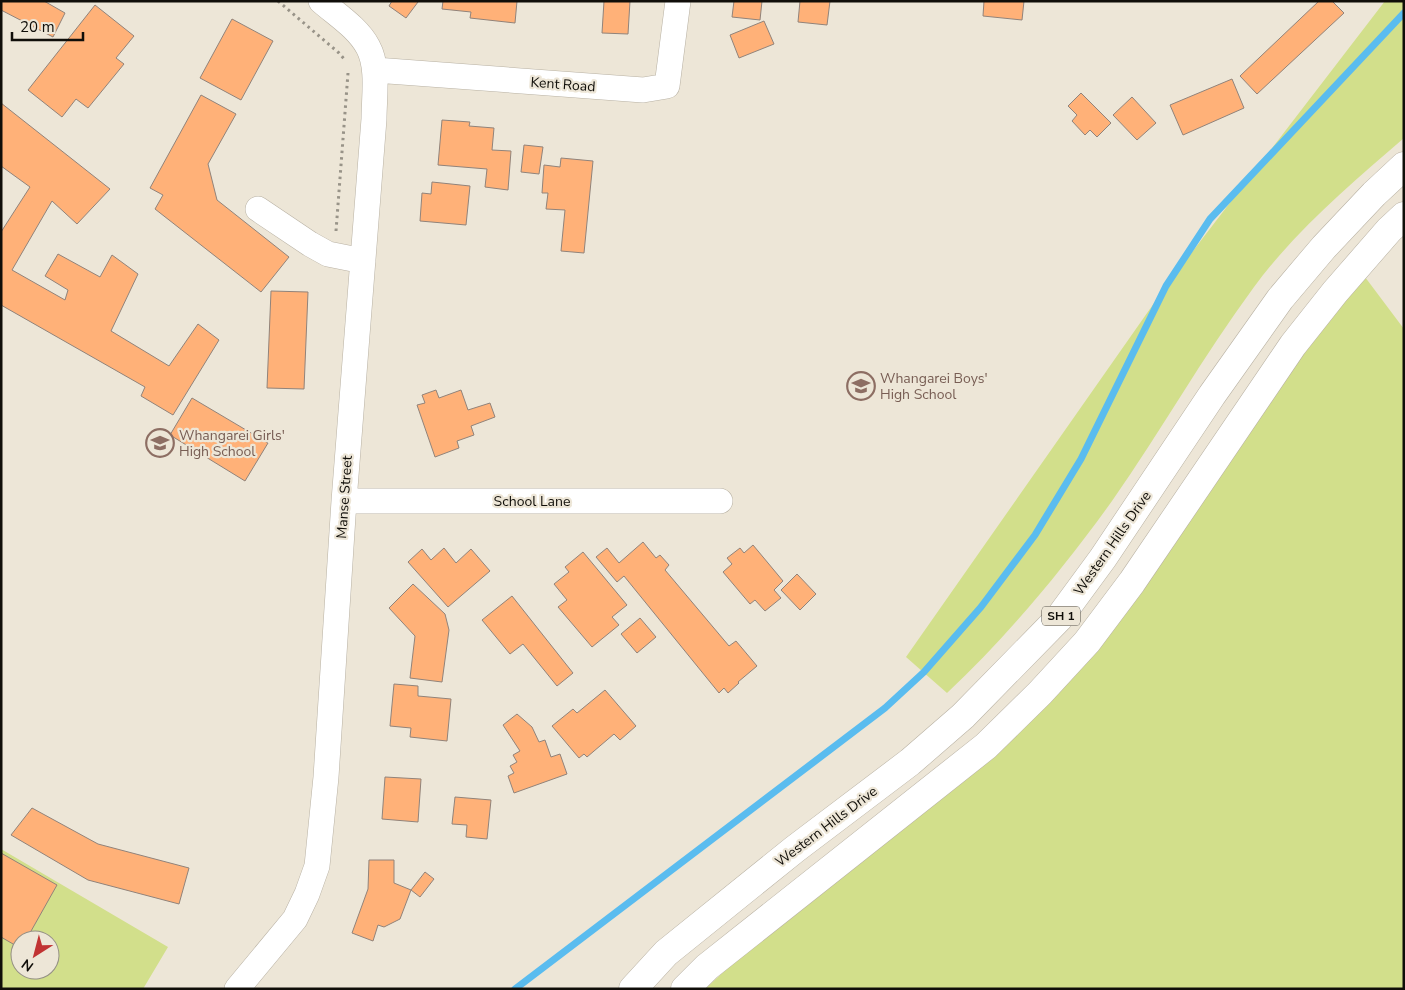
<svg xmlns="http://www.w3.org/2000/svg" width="1405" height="990" font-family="'Nunito Sans',sans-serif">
  <rect width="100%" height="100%" fill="#ede6d7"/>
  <path fill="#d2df8b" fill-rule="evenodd" d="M1385,1H1404V138C1351,184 1296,230 1254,287C1203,356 1161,431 1112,501C1064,568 1007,637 947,693L906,657L1166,286Z
    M1362,273L1404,329V989H705L731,965L1022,728L1239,433Z
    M1,849L168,947L143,989H1ZM20,940H50V970H20Z"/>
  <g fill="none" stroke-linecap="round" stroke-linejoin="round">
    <path stroke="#5abcef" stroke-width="7" d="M515,989L885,708L924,672L981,607L1035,535L1081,459L1166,286L1210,219L1404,13"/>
  </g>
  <path fill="#ffb178" stroke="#91837a" d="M1,1H44L65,13L53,37L1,10Z
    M392,1H417L418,2L406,18L389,6Z
    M443,1H517L515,23L470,18L471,12L442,9Z
    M604,1H630L628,34L602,33Z
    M734,1H762L760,20L732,17Z
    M800,1H830L827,25L798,22Z
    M984,1H1024L1022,20L983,16Z
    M1319,1H1332L1344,13L1257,94L1240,76Z
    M95,5L134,36L116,58L124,64L88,108L76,99L62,117L28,90Z
    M232,19L273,41L241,100L200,78Z
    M764,21L774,44L739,58L730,35Z
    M1232,79L1244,108L1183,135L1170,105Z
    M1081,93L1111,123L1097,137L1090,130L1085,135L1072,121L1077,115L1068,106Z
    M201,95L236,114L208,164L217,200L289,257L261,292L155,209L163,195L150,188Z
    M1132,97L1156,123L1137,140L1113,115Z
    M1,103L110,189L77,224L52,201L12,270L65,300L68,290L45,276L58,254L100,277L112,255L138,274L111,331L169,366L198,324L219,340L173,415L141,396L145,387L1,305V232L30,187L1,166Z
    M442,120L470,122L469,126L494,128L492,150L511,151L508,190L485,187L487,169L438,165Z
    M524,145L543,147L539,174L521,172Z
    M561,158L593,161L584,253L561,251L565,210L546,209L548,193H542L544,165L560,167Z
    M432,182L470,186L466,225L420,221L422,193L431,194Z
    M271,291L308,292L304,389L267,388Z
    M436,390L439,398L461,390L468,410L490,403L495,417L471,426L474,435L457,441L459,448L435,457L417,405L425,403L422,395Z
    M192,398L268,443L245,481L170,435Z
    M643,542L656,558L660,555L669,565L665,570L729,646L736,641L757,666L738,682L739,683L728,693L724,688L719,693L624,576L617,582L596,557L607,548L619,563Z
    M753,545L783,581L774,590L781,598L765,611L755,600L750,604L723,572L732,564L727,558L740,548L744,553Z
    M444,548L456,563L471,549L490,571L448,607L408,562L422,549L431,560Z
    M583,552L627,605L612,617L619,625L592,647L558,607L567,600L554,584L569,572L565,567Z
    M797,574L816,594L800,610L781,590Z
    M413,584L445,614L449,630L442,682L410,678L415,636L389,608Z
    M512,596L573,673L557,686L523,644L510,654L482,620Z
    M640,618L656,637L637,653L621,634Z
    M394,684L418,686V696L451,699L447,741L410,737L411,728L390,726Z
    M605,690L636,726L620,740L614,734L587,757L584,754L579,758L552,726L573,709L577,713Z
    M517,714L532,727L539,742L545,740L551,757L560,754L567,774L514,793L508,776L514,773L510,766L517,762L513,755L520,751L503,725Z
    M385,777L421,779L418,822L382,819Z
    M455,797L491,800L487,839L466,837L467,825L452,824Z
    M32,808L98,844L189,868L179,904L88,880L11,835Z
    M1,853L57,885L26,940H20V948L1,937Z
    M369,860H394V883L411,890L400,919L384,927L378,925L373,941L352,933L368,889Z
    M425,872L434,879L420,897L411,890Z"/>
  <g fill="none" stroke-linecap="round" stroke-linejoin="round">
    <defs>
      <path id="minor" d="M375,70L643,90L667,86L678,1
        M258,209L310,244L328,254L363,261
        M344,501H720
        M237,989L295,919L307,894L317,866L326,777L344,501L374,119C374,97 379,67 368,47C358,28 337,15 321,1"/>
      <path id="highway" d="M633,989L666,953L795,849L910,762L963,716L1059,618L1103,558L1212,395L1280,299L1324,247L1374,194L1404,166
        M685,989L707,967L986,746L1040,693L1087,642L1132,582L1293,345L1335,292L1389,230L1404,216"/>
    </defs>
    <use href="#minor" stroke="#b8b1a3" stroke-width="26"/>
    <use href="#highway" stroke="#b8b1a3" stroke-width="29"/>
    <path stroke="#989388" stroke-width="3" stroke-dasharray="2.5 4" stroke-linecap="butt" d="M278,1L339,53L345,60
      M336,231L348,73"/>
    <use href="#minor" stroke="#fff" stroke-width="25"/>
    <use href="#highway" stroke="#fff" stroke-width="28"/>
  </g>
  <defs>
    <symbol id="school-ring" viewBox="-11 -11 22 22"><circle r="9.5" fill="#ede6d7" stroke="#8d6e63" stroke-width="1.5"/><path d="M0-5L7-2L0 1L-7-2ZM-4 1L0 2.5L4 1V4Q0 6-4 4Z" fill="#8d6e63"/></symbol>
  </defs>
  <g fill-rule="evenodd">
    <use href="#school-ring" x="845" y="370" width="32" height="32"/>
    <use href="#school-ring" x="144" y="427" width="32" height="32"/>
  </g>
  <g text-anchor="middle" stroke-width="4.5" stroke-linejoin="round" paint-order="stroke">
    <rect fill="#ede6d7" stroke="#524f47" stroke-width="1" x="1042" y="606.5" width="38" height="19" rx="4"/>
    <g font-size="12" font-weight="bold" fill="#100e09">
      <text x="1061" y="620">SH 1</text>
    </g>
    <g font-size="14" fill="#100e09" stroke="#ede6d7">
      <text transform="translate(563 84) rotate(4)" y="5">Kent Road</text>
      <text transform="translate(344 497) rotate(-86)" y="5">Manse Street</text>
      <text x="532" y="506">School Lane</text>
      <text transform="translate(1112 543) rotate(-55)" y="5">Western Hills Drive</text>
      <text transform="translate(826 826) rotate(-37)" y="5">Western Hills Drive</text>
    </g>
    <g font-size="14" fill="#785e54" stroke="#ede6d7" text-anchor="start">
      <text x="880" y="383">Whangarei Boys'<tspan x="880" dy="16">High School</tspan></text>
      <text x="179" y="440">Whangarei Girls'<tspan x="179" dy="16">High School</tspan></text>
    </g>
  </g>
  <rect width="1405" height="990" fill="none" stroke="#100e09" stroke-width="5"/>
  <g transform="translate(35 955) rotate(216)"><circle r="24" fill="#ede6d7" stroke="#959085"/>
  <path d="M0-4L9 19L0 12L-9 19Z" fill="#c13332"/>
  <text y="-8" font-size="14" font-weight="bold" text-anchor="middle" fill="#100e09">N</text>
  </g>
  <path d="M12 32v8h71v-8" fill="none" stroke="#100e09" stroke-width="2.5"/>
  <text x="20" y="32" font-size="15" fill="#100e09" stroke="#ede6d7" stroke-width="4" paint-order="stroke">20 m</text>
</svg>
